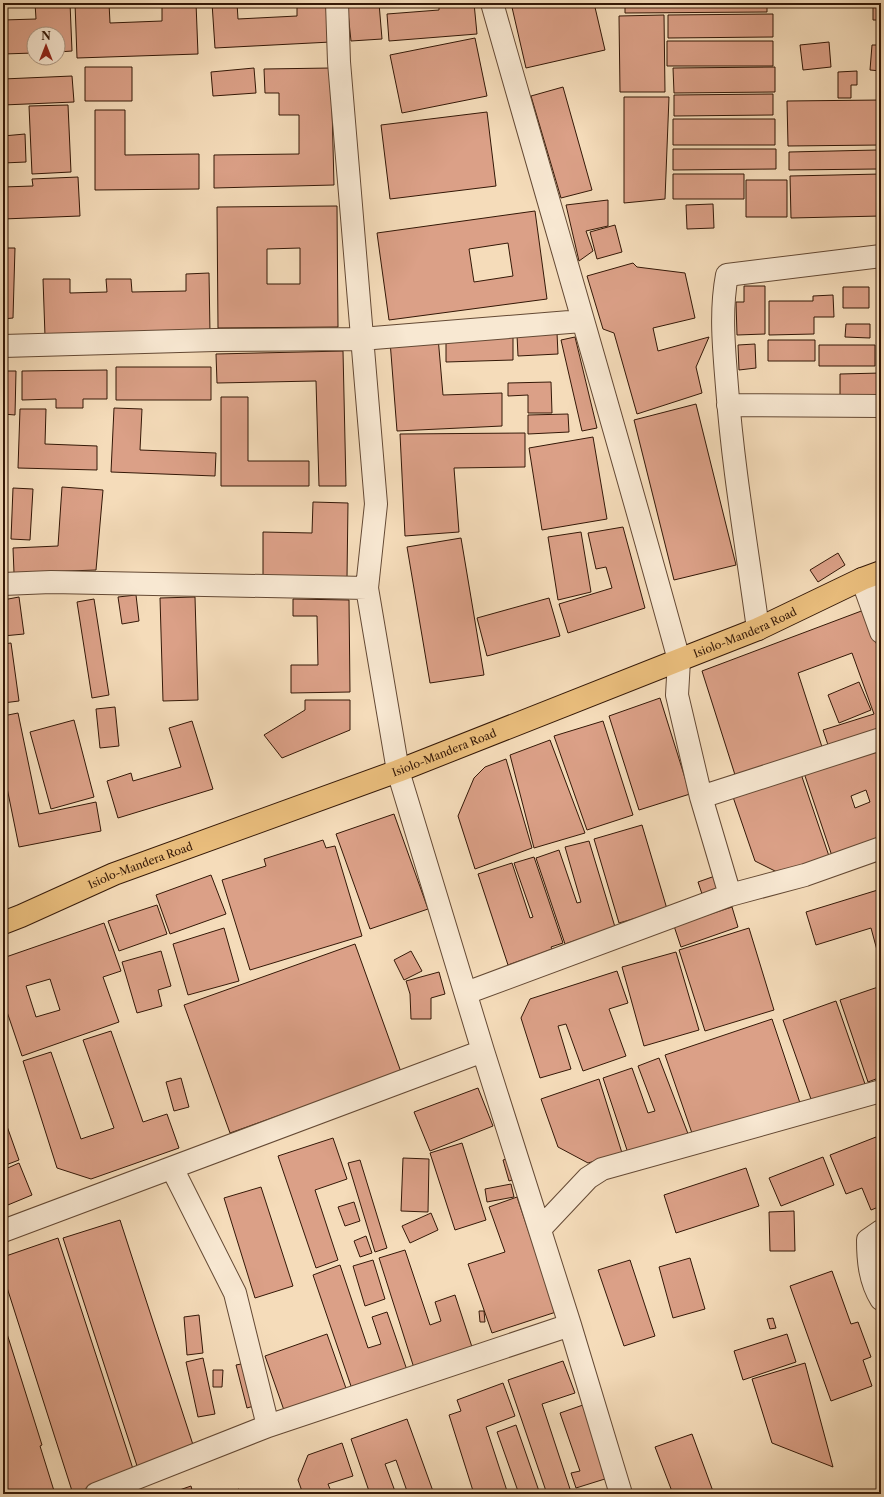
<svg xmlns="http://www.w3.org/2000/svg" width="884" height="1497" font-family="'Libre Caslon Text',serif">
  <rect width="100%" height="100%" fill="#f5dcba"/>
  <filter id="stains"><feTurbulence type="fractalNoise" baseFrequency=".005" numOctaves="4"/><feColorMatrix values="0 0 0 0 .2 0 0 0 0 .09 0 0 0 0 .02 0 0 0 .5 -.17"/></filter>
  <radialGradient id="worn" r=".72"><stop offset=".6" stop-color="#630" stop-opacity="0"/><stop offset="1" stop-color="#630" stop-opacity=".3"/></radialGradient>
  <path fill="#dba087" stroke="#341807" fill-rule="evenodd" d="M35,3H70L72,51L58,52V34H34V53L3,54V20L36,19Z
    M75,3H109L110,23L162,21V3H196L198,54L77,58Z
    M212,3H237L238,19L297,16V3H329L331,42L215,48Z
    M347,3H379L382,39L351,41Z
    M381,3H403V5L381,6Z
    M439,3H474L477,34L389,41L387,14L439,10Z
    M511,3H594L605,50L526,68Z
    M625,3H767V12L625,13Z
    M873,3H881V20H873Z
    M773,14V37L668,38V15Z
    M664,15L665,92H620L619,16Z
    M475,38L487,96L402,113L390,55Z
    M667,41H773V66H667Z
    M829,42L831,67L803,70L800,45Z
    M872,45H881V71L870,70Z
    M85,67H132V101H85Z
    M775,67V92L674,93L673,68Z
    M254,68L256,93L213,96L211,72Z
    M331,68L334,185L214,188V155L299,154V115H279V93H265L264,69Z
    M857,71V85H851V98H838V72Z
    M72,76L74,102L3,105V79Z
    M563,87L592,190L561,198L531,96Z
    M773,94V115L674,116V95Z
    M624,97H669L665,199L624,203Z
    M881,100V145L788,146L787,101Z
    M68,105L71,172L32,174L29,106Z
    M95,110H125V155L199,154V189L95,190Z
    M487,112L496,186L390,199L381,125Z
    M673,119H775V145H673Z
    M25,134L26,162L3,163V136Z
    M673,149H776V169L673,170Z
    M877,150V169L789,170V152Z
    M673,174H744V199H673Z
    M881,174V216L791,218L790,176Z
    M78,177L80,216L3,219V187L33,186L32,179Z
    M746,180H787V217H746Z
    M608,200V226L586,231L593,251L579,261L566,205Z
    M713,204L714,228L687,229L686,205Z
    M337,206L338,327L218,328L217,207ZM300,248V284H267V249Z
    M535,211L547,299L389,320L377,233ZM508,243L513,276L474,282L469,249Z
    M615,225L622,252L597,259L590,232Z
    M3,248H15L13,318L3,319Z
    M633,263L637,267L685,273L695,318L653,328L658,351L709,337L696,367L702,393L637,414L614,333L603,329L587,276Z
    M209,273L210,333L45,336L43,279H70V293L107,292L106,279H131L132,292L186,291V274Z
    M744,286H765V334L737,335L736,302H744Z
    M843,287H869V308H843Z
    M833,295L834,317H814V334L769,335V301H813V296Z
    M846,324H870V338L845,337Z
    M557,333L558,354L518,356L517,335Z
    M513,335V360L446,362V337Z
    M438,337L443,395L502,393V426L397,431L390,341Z
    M575,337L597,428L582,431L561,340Z
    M768,340H815V361H768Z
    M755,344L756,368L739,370L738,345Z
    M819,345H875V366H819Z
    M878,347L881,348V367H877Z
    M343,351L346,486H319L316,381L217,383L216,354Z
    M116,367H211V400H116Z
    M107,370V399H83V408H56V399L22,400V371Z
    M3,371H16L15,415L3,414Z
    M881,373V395L840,396V374Z
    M551,382L552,413H528V395L508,396V383Z
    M221,397H248V461H309V486H221Z
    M696,404L736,565L674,580L634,420Z
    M114,408L142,409L140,450L216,453L215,476L111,472Z
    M20,409H46L45,444L97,446V470L18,468Z
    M568,414L569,432L528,434V415Z
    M525,433V467L454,468L459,532L405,536L400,434Z
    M593,437L607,519L542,530L529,448Z
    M62,487L103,490L96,570L14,573L13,548L58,546Z
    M13,488L33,489L30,540L11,539Z
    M313,502L348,503L347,578L263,577V532L312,533Z
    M623,527L645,608L568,633L559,604L612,588L606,567L596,569L588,533Z
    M581,532L591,592L558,600L548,537Z
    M461,538L484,675L430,683L407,547Z
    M838,553L845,565L818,582L810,570Z
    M136,595L139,621L122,624L118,597Z
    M19,597L24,634L3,636V600Z
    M195,597L198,700L163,701L160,598Z
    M549,598L560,636L487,656L477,618Z
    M94,599L109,695L92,698L77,602Z
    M293,599L349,600L350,692L291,693V665H318L317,616H293Z
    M864,610L881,656V735L830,751L823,730L874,714L852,653L798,673L823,750L736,778L702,671Z
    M11,643L19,701L3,703V644Z
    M859,682L871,710L839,723L828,695Z
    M660,698L690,794L639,810L609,716Z
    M305,700H350V730L282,758L264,735L305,710Z
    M115,707L119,746L100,748L96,709Z
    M18,713L39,814L96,802L101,831L19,847L3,768V716Z
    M74,720L94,797L51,809L30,732Z
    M192,721L213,789L118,818L107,781L131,773L133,781L181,767L169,728Z
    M603,721L633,815L587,830L554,736Z
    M550,740L585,833L534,848L510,755Z
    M881,741V843L833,859L802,767ZM866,790L870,802L855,808L851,796Z
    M506,759L532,848L475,869L458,816L474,778L485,767Z
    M800,771L830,859L783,875L755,861L732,794Z
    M394,814L428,909L370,929L336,834Z
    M642,825L667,909L619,923L594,839Z
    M323,840L326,848L335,846L362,936L250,970L222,880L266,866L264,859Z
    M589,841L615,927L565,944L536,858L559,850L577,903L581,902L565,847Z
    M534,857L563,943L551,947L552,949L542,953L508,965L478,874L512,863L530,918L533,917L514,863Z
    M211,875L226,914L170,934L156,895Z
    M715,876L721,893L704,900L698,882Z
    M881,889V965L871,928L816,945L806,912Z
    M157,905L167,934L119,951L108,921Z
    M732,907L738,927L681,947L674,926Z
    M104,923L121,971L103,977L119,1022L22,1056L3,1000V958ZM50,979L60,1010L36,1017L26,986Z
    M224,928L239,981L188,995L173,944Z
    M749,928L774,1010L705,1031L679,950Z
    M355,944L401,1072L230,1133L184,1005Z
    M161,951L171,986L158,990L162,1006L137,1013L122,962Z
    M411,951L422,971L404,980L394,960Z
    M676,952L699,1030L644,1046L622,967Z
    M617,971L628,1003L609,1009L626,1056L583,1071L566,1024L558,1026L571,1069L540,1078L521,1018L530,999Z
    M439,972L445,994L431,998V1019H411L410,994L406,981Z
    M881,986V1077L868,1082L840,1000Z
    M836,1001L865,1084L812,1102L783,1020Z
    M772,1019L800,1103L694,1139L665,1055Z
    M111,1031L143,1122L167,1114L179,1148L91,1179L57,1168L23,1061L51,1052L81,1139L114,1128L83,1040Z
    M659,1058L690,1139L629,1156L603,1078L632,1068L648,1113L655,1111L638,1066Z
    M181,1078L189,1107L174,1111L166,1082Z
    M599,1079L622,1153L588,1163L558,1147L541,1099Z
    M478,1088L493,1126L430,1151L414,1112Z
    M3,1115L19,1160L3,1166Z
    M876,1137L881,1149V1206L871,1210L862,1188L846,1194L830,1155Z
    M333,1138L347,1179L315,1190L338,1260L316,1268L278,1156Z
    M462,1143L486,1220L455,1230L430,1153Z
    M514,1157L520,1178L509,1181L503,1160Z
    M823,1157L834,1185L781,1206L769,1178Z
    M403,1158L429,1159L428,1212L401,1211Z
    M360,1160L387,1248L375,1252L348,1163Z
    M19,1163L32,1195L3,1207V1170Z
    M746,1168L759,1206L676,1233L664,1195Z
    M511,1184L514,1197L487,1202L485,1189Z
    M261,1187L293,1286L255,1298L224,1198Z
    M517,1197L556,1312L492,1333L468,1264L505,1252L489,1207Z
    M354,1202L360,1221L345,1226L338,1207Z
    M794,1211L795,1251H770L769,1212Z
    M431,1213L438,1230L410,1243L402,1226Z
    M120,1220L196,1454L139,1472L63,1238Z
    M366,1236L372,1253L360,1257L354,1241Z
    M58,1238L135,1475L85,1494H73L3,1275V1257Z
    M405,1250L430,1325L441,1321L435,1302L455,1295L473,1350L414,1368L379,1258Z
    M690,1258L705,1309L673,1318L659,1267Z
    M373,1260L385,1299L365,1306L353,1266Z
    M630,1260L655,1336L624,1346L598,1270Z
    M340,1265L368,1348L381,1344L372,1317L387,1312L408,1373L353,1392L313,1275Z
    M832,1271L851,1324L858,1322L871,1357L863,1360L872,1386L831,1401L790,1286Z
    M479,1311H484L485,1322H480Z
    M199,1315L203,1353L187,1355L184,1317Z
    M773,1318L776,1328L770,1329L767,1319Z
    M3,1321L42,1445L40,1446L55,1494H3Z
    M327,1334L348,1394L286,1416L265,1356Z
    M787,1334L796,1362L743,1380L734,1351Z
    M203,1358L215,1414L198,1417L186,1362Z
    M563,1361L575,1393L542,1404L570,1489L555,1494H547L508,1380Z
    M246,1363L257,1405L247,1408L236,1365Z
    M805,1363L833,1467L772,1443L752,1379Z
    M213,1370H223L222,1387H213Z
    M503,1383L515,1416L486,1427L508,1494H474L449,1415L461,1411L457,1400Z
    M583,1405L608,1478L576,1488L571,1473L580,1471L560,1413Z
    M407,1419L434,1494H408L396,1460L385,1464L396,1494H370L351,1439Z
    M516,1425L540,1494H519L497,1432Z
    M692,1434L714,1494H673L655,1447Z
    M342,1443L353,1476L328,1484L332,1494H303L298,1480L308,1455Z
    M191,1486L193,1494H168Z
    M239,1489L241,1494H224Z"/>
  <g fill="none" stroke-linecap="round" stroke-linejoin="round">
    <defs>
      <path id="minor" d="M337,3L339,62L376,504L367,588L398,771L483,1051L570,1325L621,1494
        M492,3C554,222 619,441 679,660L677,695L701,797L730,895
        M3,346L215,340L361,339L582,321
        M728,405L881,406
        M862,579L881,632
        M3,584L51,582L367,588
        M758,629C747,548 733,468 727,387C724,349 720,312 727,275L881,256
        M701,797L881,739
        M466,993L730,895L805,875L881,848
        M172,1168L235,1293L268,1426
        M540,1229L588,1178L602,1169L881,1091
        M3,1231L483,1051
        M881,1231L868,1240C868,1261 870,1281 881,1299
        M96,1494L268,1426L570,1325"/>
      <g id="highway">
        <path id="s1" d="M3,923L21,916L114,874L398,771L679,660L758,629L862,579L881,572"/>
      </g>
    </defs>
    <use href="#minor" stroke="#644934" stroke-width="24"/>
    <use href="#highway" stroke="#341807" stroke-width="24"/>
    <use href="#minor" stroke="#f8e8d2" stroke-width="22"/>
    <use href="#highway" stroke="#eabe7d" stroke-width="22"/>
  </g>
  <g text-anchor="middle" stroke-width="3" stroke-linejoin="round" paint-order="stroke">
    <g font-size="11" fill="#341807" stroke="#f8e8d2">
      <text dy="4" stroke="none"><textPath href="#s1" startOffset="797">Isiolo-Mandera Road</textPath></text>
      <text dy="4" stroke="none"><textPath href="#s1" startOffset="473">Isiolo-Mandera Road</textPath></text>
      <text dy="4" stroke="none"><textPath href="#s1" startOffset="149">Isiolo-Mandera Road</textPath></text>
    </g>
  </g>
  <rect width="884" height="1497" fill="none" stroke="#f5dcba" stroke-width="16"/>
  <rect x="4" y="4" width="876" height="1489" fill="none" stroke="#341807" stroke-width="2"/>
  <rect x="8" y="8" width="868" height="1481" fill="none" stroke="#341807"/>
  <g transform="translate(46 46)"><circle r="19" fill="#f8e8d2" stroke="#aa9581"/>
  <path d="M0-3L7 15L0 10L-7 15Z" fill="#8f2418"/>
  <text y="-6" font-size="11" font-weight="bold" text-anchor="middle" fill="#341807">N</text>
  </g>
  <rect width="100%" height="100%" filter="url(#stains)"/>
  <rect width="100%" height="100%" fill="url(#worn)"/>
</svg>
